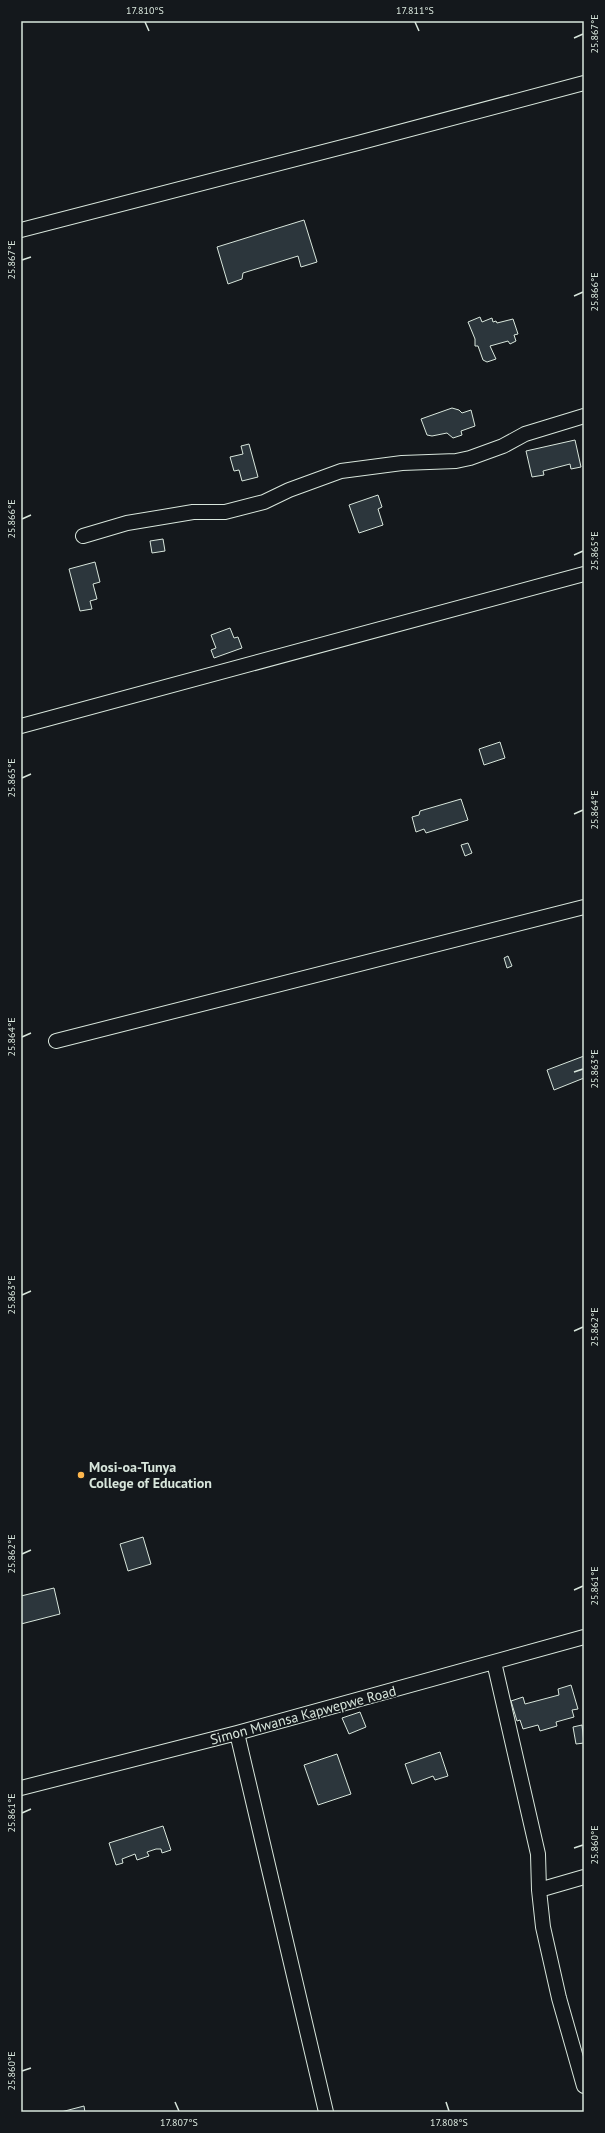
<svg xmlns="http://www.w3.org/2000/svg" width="605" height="2133" font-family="'PT Sans',sans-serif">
  <rect width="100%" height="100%" fill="#14181c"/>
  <path fill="#2c363c" stroke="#d8e6dc" d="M304,220L317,262L301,267L298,256L243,273L242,279L228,284L217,247Z
    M480,317L482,322L492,318L493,322L496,321L497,323L513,319L518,334L514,335L516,341L510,344L508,341L490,346L496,359L487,362L483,360L478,346H475V339L468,322Z
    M452,408L459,410L462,413L471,410L475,426L461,431L462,435L453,438L447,433L432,436L427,435L421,419Z
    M575,440L581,467L571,469L570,464L543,471L544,475L532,477L526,451Z
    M249,444L258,477L242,481L239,470L234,471L230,457L243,454L241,446Z
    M378,495L382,507L378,509L383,525L359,533L349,505Z
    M163,539L165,551L152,553L150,541Z
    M95,562L100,582L93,584L97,599L90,601L92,609L80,611L69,569Z
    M230,628L234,638L238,637L242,648L214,658L211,650L216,648L211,635Z
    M500,742L505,758L484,765L479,749Z
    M461,799L468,820L426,833L424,829L416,832L412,817L419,815L420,811Z
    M468,843L472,853L465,856L461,845Z
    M508,956L512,966L507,968L504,958Z
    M584,1056V1078L554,1090L547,1070Z
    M143,1537L151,1564L128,1571L120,1544Z
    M54,1588L60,1614L21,1624V1596Z
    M571,1685L578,1709L572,1710L574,1717L556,1722L557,1726L540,1731L538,1725L523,1729L520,1720L517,1721L511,1701L523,1697L525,1704L559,1695L558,1689Z
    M360,1712L366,1727L349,1734L342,1718Z
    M582,1725L584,1743L576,1744L573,1727Z
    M440,1752L448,1776L435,1780L433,1776L412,1784L405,1764Z
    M337,1754L351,1794L318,1805L304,1765Z
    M163,1826L171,1850L162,1853L161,1849H156L147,1852L149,1856L137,1860L135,1854L122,1859L123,1863L116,1865L109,1843Z
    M84,2106L85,2112H61Z"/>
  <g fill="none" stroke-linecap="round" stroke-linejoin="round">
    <defs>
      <path id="street" d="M21,230L358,143L584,83
        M83,536L127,523L193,512H225L264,502L289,490L341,471L402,463L456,461L470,458L503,446L525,434L584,416
        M21,726L584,574
        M56,1041L584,907
        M494,1662L538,1854L539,1890L543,1927L559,1998L584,2086
        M237,1733L326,2112
        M21,1788L237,1733L584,1637
        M539,1890L584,1877"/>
    </defs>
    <use href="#street" stroke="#d8e6dc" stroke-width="16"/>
    <use href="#street" stroke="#14181c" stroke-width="14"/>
  </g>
  <path fill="none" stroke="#d8e6dc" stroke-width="1.5" d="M145,22L149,31M415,22L419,31M574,38L583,34M22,260L31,257M574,296L583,292M22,519L31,515M574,555L583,551M22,778L31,774M574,814L583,810M22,1037L31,1033M574,1072L583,1069M22,1295L31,1291M574,1331L583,1327M22,1554L31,1550M574,1590L583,1586M22,1813L31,1809M574,1848L583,1845M22,2071L31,2068M175,2102L179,2111M446,2102L449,2111"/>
  <circle fill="#ffb74d" stroke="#14181c" stroke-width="1.5" cx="81" cy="1475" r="4"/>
  <g text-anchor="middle" stroke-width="3" stroke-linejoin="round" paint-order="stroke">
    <g font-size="14" font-weight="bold" fill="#d8e6dc" stroke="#14181c" text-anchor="start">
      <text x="89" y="1472">Mosi-oa-Tunya<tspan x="89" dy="16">College of Education</tspan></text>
    </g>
    <g font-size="14" fill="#d8e6dc" stroke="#14181c">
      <text transform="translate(303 1715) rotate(-15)" y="5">Simon Mwansa Kapwepwe Road</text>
    </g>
  </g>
  <rect width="605" height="2133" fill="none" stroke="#14181c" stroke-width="44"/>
  <rect x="22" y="22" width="561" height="2089" fill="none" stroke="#d8e6dc" stroke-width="1.5"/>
  <g font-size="10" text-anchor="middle" fill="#d8e6dc">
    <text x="145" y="14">17.810°S</text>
    <text x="415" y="14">17.811°S</text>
    <text transform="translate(594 34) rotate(-90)" y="4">25.867°E</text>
    <text transform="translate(11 260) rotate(-90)" y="4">25.867°E</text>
    <text transform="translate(594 292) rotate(-90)" y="4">25.866°E</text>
    <text transform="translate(11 519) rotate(-90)" y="4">25.866°E</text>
    <text transform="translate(594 551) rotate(-90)" y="4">25.865°E</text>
    <text transform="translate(11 778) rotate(-90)" y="4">25.865°E</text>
    <text transform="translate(594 810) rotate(-90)" y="4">25.864°E</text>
    <text transform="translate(11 1037) rotate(-90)" y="4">25.864°E</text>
    <text transform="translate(594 1069) rotate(-90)" y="4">25.863°E</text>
    <text transform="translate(11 1295) rotate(-90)" y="4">25.863°E</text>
    <text transform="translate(594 1327) rotate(-90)" y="4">25.862°E</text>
    <text transform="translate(11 1554) rotate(-90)" y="4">25.862°E</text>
    <text transform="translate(594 1586) rotate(-90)" y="4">25.861°E</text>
    <text transform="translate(11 1813) rotate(-90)" y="4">25.861°E</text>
    <text transform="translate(594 1845) rotate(-90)" y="4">25.860°E</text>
    <text transform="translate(11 2071) rotate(-90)" y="4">25.860°E</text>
    <text x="179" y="2126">17.807°S</text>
    <text x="449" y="2126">17.808°S</text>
  </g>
</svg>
